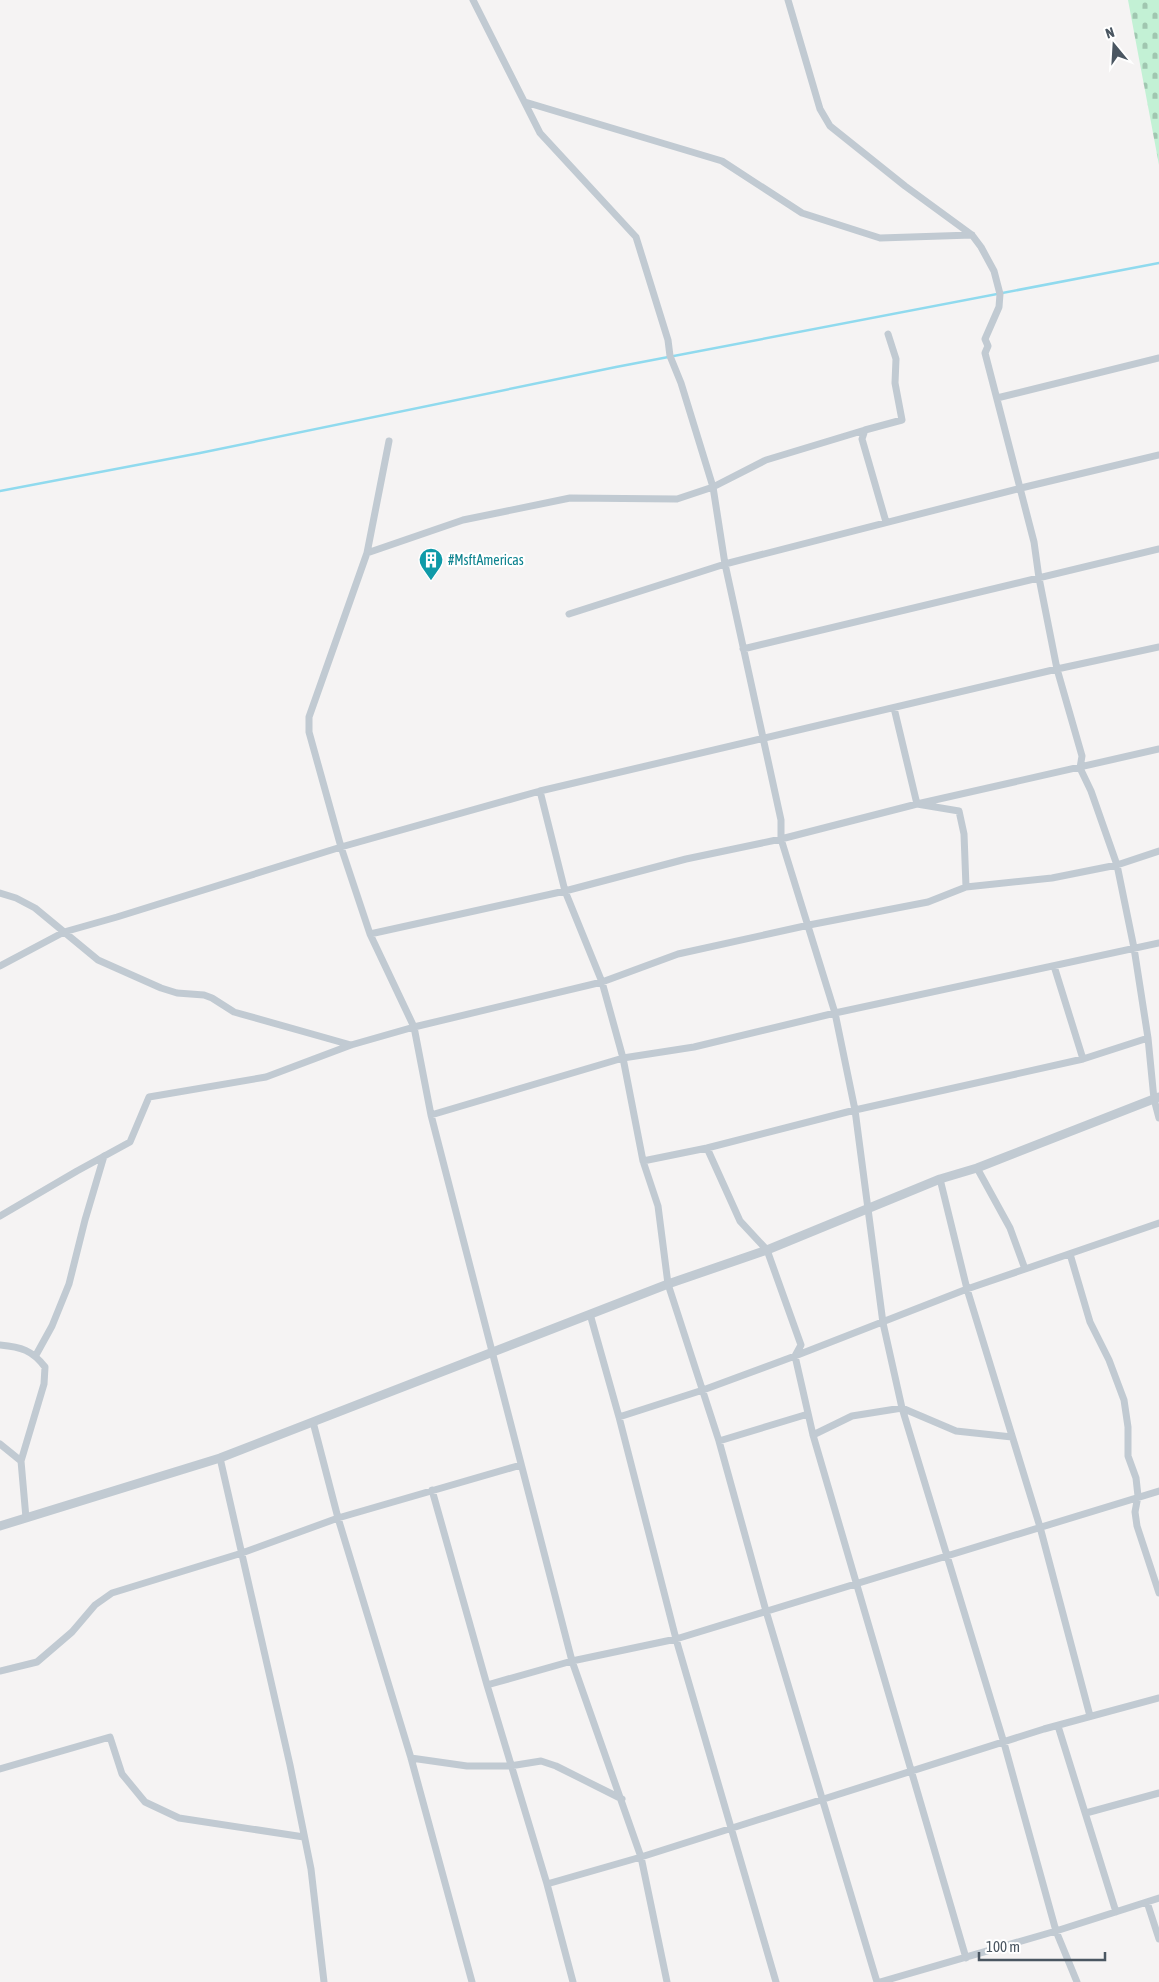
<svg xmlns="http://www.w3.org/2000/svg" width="1159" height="1982" font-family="'Asap Condensed',sans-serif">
  <defs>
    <pattern id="cemetery-stones" width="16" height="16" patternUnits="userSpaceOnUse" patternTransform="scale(1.25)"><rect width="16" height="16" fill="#c3f1d5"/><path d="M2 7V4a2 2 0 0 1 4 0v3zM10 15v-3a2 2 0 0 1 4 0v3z" fill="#a0c6b0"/></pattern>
  </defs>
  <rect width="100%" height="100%" fill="#f5f3f3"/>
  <path fill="url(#cemetery-stones)" d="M1128,0H1159V165Z"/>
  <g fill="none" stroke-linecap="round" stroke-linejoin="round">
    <path stroke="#90daee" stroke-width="2.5" d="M0,491L200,453L616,367L1159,263"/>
    <path stroke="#c1cad2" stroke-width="7" d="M473,0L540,133L636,237L668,340L670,356L681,383L713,487L725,564L781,820V839L835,1013L855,1110L883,1323L902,1408L1004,1743L1056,1931L1077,1982
      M788,0L820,109L830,126L905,186L972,235L981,247L994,271L1000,294L999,307L985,339L988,346L985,353L1034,542L1039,578L1057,669L1082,756L1080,768L1091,791L1117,865L1134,948L1148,1038L1154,1099L1159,1118
      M525,102L722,161L802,213L880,238L972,235
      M997,398L1159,358
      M389,441L367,553L309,717V732L341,847L370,934L414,1027L431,1115L572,1661L641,1857L667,1982
      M886,522L862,439L865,430L902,420L895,383L896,359L888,334
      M367,553L463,520L570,498L677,499L713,487L766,460L865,430
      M569,614L725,564L1021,488L1159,455
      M743,649L1159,549
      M894,708L917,804L959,811L964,834L966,887
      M540,791L565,891L602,982L623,1058L643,1161L658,1206L668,1284L719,1441L766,1611L877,1982
      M0,893L16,898L35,908L98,960L161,988L177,993L204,995L212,998L234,1012L351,1045
      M370,934L565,891L686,859L781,839L917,804L1159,749
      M0,966L64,932L117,917L341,847L540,791L1057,669L1159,647
      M1054,966L1083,1059
      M431,1115L623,1058L694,1047L835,1013L1159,943
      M707,1148L740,1221L767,1250L801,1345L795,1356L813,1435L966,1958
      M643,1161L707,1148L855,1110L1083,1059L1148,1038
      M977,1168L1010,1228L1025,1269
      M940,1179L967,1289L1040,1527L1090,1716
      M0,1216L77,1171L130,1142L149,1097L266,1077L351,1045L414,1027L602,982L678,954L809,925L928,902L966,887L1052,878L1117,865L1159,851
      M1070,1254L1090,1322L1109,1360L1124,1400L1128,1427V1456L1136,1478L1138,1496L1135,1512L1137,1526L1159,1593
      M590,1314L619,1417L676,1639L776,1982
      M0,1345C21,1347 32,1350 45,1367L44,1384L21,1461
      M36,1355L52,1326L69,1284L85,1220L104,1156
      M619,1417L703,1390L795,1356L967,1289L1159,1223
      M313,1422L338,1518L411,1758L472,1982
      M813,1435L852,1416L902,1408L956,1431L1012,1437
      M719,1441L808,1414
      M0,1444L21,1461L26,1518
      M220,1458L290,1765L311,1869L324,1982
      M432,1490L487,1685
      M0,1671L37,1662L72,1632L95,1605L112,1593L242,1553L338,1518L521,1465
      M1058,1726L1116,1912
      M411,1758L467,1766H510L541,1761L556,1766L622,1799
      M0,1769L110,1737L122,1774L145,1802L179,1818L304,1837
      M1086,1813L1159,1793
      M547,1884L487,1685L572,1661L676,1639L1159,1491
      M1147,1902L1159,1939
      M573,1982L547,1884L641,1857L1044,1729L1159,1698
      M880,1982L1056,1931L1159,1898"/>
    <path stroke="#c1cad2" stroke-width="9" d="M0,1526L220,1458L668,1284L767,1250L940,1179L977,1168L1159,1097"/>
  </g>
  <defs>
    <symbol id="building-pin" viewBox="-11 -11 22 30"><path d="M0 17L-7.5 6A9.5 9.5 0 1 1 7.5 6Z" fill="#0f9aa8" stroke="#fff"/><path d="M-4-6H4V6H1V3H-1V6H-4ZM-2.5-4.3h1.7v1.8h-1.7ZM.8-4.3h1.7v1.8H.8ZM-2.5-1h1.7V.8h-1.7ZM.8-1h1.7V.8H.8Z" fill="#fff"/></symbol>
  </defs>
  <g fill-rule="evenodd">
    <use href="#building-pin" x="417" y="546" width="28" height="38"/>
  </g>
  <g text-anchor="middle" stroke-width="4.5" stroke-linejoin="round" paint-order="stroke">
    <g font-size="14" fill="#0d838f" stroke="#fff" text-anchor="start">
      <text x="448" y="565">#MsftAmericas</text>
    </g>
  </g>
  <g transform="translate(1114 45) rotate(342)" stroke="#ffffff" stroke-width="4" paint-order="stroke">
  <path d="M0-4L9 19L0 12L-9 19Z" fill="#4a5661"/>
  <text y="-8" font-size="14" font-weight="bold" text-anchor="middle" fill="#4a5661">N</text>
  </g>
  <path d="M979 1952v8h126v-8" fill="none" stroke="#4a5661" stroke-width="2.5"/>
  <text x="986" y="1952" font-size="15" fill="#4a5661" stroke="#ffffff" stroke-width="4" paint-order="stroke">100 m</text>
</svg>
